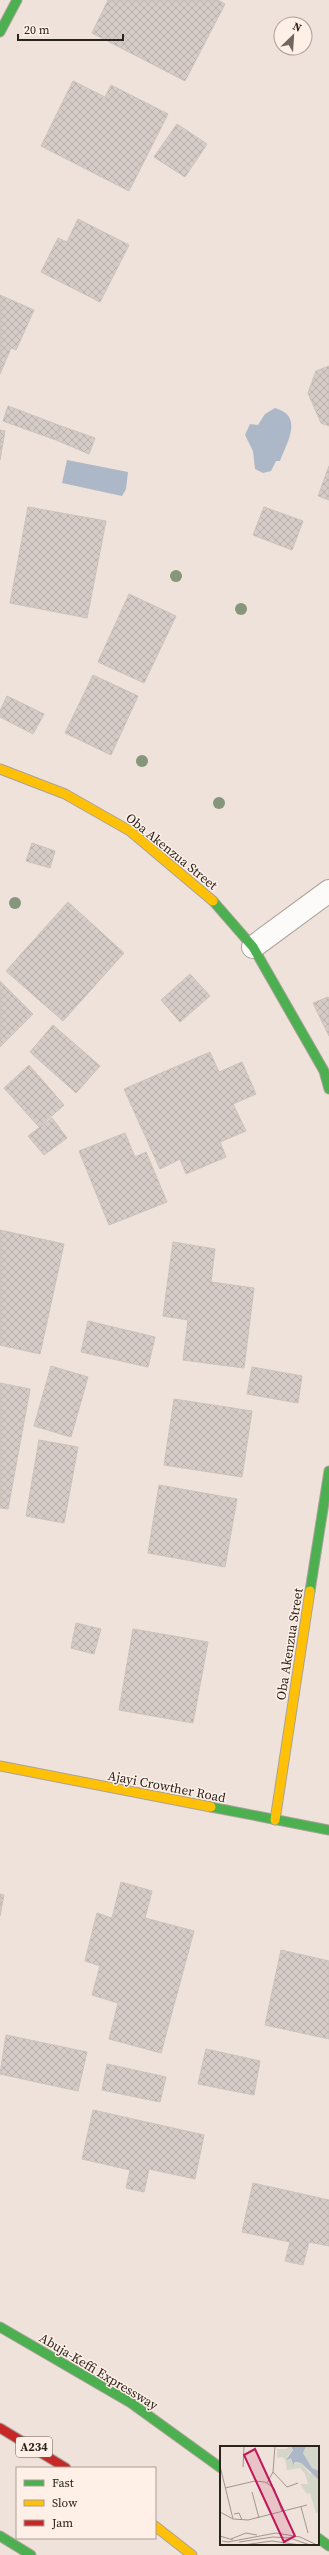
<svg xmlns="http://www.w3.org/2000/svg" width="329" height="2555" font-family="'Source Serif 4',serif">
  <defs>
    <pattern id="building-cross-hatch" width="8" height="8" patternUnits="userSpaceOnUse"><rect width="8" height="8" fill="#d6ccc7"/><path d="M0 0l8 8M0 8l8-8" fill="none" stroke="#b8afaa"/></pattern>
  </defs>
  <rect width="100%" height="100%" fill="#efe2da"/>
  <path fill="#acb7c7" d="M275,408C304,416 287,442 280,461H276L271,471L263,473L255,469L253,451L245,435L250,424L258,425L265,414Z
    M67,460L128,472L126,489L122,496L62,483Z"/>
  <path fill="url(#building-cross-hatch)" stroke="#ccc1bc" d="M108,0H218L225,4L185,81L92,33Z
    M73,81L105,97L111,85L168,114L129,191L41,146Z
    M177,124L207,144L185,177L154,157Z
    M78,219L129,245L100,302L41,272L58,238L67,242Z
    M0,295L34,310L16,350L11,348L0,374Z
    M329,366V426L321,423L308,393L316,371Z
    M8,406L61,426L56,440L3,421Z
    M61,426L95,438L89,454L56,440Z
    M0,430L5,431L0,460Z
    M329,466V500L318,496Z
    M28,507L106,521L87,618L10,603Z
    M264,507L303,521L292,550L253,535Z
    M129,594L176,616L144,683L98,662Z
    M93,675L138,696L111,755L65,733Z
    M7,696L44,714L33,734L0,717V711Z
    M32,843L55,851L50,868L26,861Z
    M68,902L124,953L63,1021L6,971Z
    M190,974L210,996L180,1022L161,1000Z
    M0,981L33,1014L0,1047Z
    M328,997L329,998V1036L313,1003Z
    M53,1025L100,1066L76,1093L30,1052Z
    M210,1052L219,1072L242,1062L256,1094L233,1104L246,1131L220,1142L226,1157L186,1174L180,1159L160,1169L124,1089Z
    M29,1065L64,1105L39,1127L4,1088Z
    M52,1118L67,1138L44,1155L28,1136Z
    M125,1133L135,1157L146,1152L167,1202L109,1225L79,1151Z
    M0,1230L64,1244L40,1354L0,1345Z
    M173,1242L215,1249L211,1282L254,1288L244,1368L183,1360L188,1320L163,1316Z
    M88,1321L155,1337L148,1367L81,1352Z
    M51,1366L88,1377L71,1437L34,1426Z
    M252,1367L302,1376L298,1403L247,1394Z
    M0,1383L30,1389L8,1509L0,1508Z
    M174,1399L252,1411L242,1477L164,1465Z
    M39,1440L78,1447L64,1523L26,1516Z
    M159,1485L237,1499L225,1567L148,1553Z
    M76,1623L101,1629L94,1654L71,1648Z
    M133,1629L208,1642L193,1723L119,1710Z
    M121,1882L152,1891L145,1918L194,1931L161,2053L109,2039L118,2003L92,1995L100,1966L85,1961L97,1913L112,1918Z
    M0,1894L4,1895L0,1916Z
    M281,1950L329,1961V2039L265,2025Z
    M6,2035L87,2052L78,2091L0,2074Z
    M206,2049L260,2061L254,2095L198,2084Z
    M107,2064L166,2077L160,2102L102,2090Z
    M93,2110L204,2135L195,2179L149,2169L144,2192L126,2188L130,2170L82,2159Z
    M253,2183L329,2200V2246L309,2242L303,2265L285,2261L290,2242L242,2232Z"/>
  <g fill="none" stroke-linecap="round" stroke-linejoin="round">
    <defs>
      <path id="street" d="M253,947L329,891"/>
      <path id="fast" d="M0,32L17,0
        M213,901L253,947L324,1071L329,1089
        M310,1591L329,1471
        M211,1807L329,1830
        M0,2327L131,2403L221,2468
        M0,2536L31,2555
        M318,2538L329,2546"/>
      <path id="slow" d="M0,769L65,794L130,831L213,901
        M0,1766L211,1807
        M275,1820L310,1591
        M155,2526L192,2555"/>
      <path id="jam" d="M0,2428L66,2468"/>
    </defs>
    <use href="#street" stroke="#aba29b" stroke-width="24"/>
    <use href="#fast" stroke="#aba29b" stroke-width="11"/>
    <use href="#slow" stroke="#aba29b" stroke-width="11"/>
    <use href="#jam" stroke="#aba29b" stroke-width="11"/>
    <use href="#street" stroke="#fdfbf9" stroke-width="22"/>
    <use href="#fast" stroke="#4caf50" stroke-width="9"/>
    <use href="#slow" stroke="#ffc107" stroke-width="9"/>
    <use href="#jam" stroke="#c62828" stroke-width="9"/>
  </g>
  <g fill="#86967d">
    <circle cx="176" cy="576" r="6"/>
    <circle cx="241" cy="609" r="6"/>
    <circle cx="142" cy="761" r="6"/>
    <circle cx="219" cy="803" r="6"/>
    <circle cx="15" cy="903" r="6"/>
  </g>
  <g text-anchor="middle" stroke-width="3" stroke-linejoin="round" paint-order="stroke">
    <rect fill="#fef0e6" stroke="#6a6059" stroke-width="1" x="16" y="2437" width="36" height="20" rx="3"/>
    <g font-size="12" font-weight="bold" fill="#2b231d">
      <text x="34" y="2451">A234</text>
    </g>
    <g font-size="13" fill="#2b231d" stroke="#fef0e6">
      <text transform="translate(172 851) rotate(39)" y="5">Oba Akenzua Street</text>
      <text transform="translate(289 1644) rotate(-81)" y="5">Oba Akenzua Street</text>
      <text transform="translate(167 1786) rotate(11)" y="5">Ajayi Crowther Road</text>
      <text transform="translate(99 2371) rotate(31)" y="5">Abuja-Keffi Expressway</text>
    </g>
  </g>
  <g transform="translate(220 2446)">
    <rect width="99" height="99" fill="#efe2da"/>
    <path d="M68,0L73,3L67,11L71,12L72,18L81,17L89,27L98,30L99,66L96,67L90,47L87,48L80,38H88L85,28L80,22L67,24L65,13L62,11L57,12V3H67ZM86,0H99V25L92,22L83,7Z" fill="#d4d6ca"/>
    <path d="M71,0H86L83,7L92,22L99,25V34L81,17L75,16L73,19L71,12L66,14L73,4Z" fill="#acb7c7"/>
    <path fill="none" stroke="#a1968e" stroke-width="1" d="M0,20L13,73M23,21L24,0M53,26L67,41L78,37M47,37L53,26L55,0M5,42L35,35L45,36L54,42L62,66M32,46L39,72M81,61L88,87M0,66L13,73L28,74L87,59M14,68L19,67L22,74M0,90L13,94M11,93L26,87L37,89M2,95L8,96L56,87L80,91L97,99M19,96L53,91L70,92L90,99M23,99L52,95L80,99"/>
    <path fill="#c2185b" fill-opacity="0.15" stroke="#c2185b" stroke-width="2" d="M35,3L75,90L64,96L24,9Z"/>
    <rect width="99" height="99" fill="none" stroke="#2b231d" stroke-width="2"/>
  </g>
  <rect x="16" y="2467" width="140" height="72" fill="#fef0e6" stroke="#aa9e96"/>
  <rect x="24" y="2480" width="20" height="6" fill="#4caf50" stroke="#aa9e96"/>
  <text x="52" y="2487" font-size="12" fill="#2b231d">Fast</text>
  <rect x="24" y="2500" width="20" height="6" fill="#ffc107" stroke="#aa9e96"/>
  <text x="52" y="2507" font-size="12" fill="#2b231d">Slow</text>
  <rect x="24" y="2520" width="20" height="6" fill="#c62828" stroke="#aa9e96"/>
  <text x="52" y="2527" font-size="12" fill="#2b231d">Jam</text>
  <g transform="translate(293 36) rotate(25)"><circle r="19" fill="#fef0e6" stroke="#aa9e96"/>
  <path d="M0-3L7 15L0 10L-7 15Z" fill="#70665f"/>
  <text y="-6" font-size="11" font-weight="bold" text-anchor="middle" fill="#2b231d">N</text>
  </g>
  <path d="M18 34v6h105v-6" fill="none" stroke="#2b231d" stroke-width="2"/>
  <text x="24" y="34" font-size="12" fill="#2b231d" stroke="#fef0e6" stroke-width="3" paint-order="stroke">20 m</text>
</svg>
